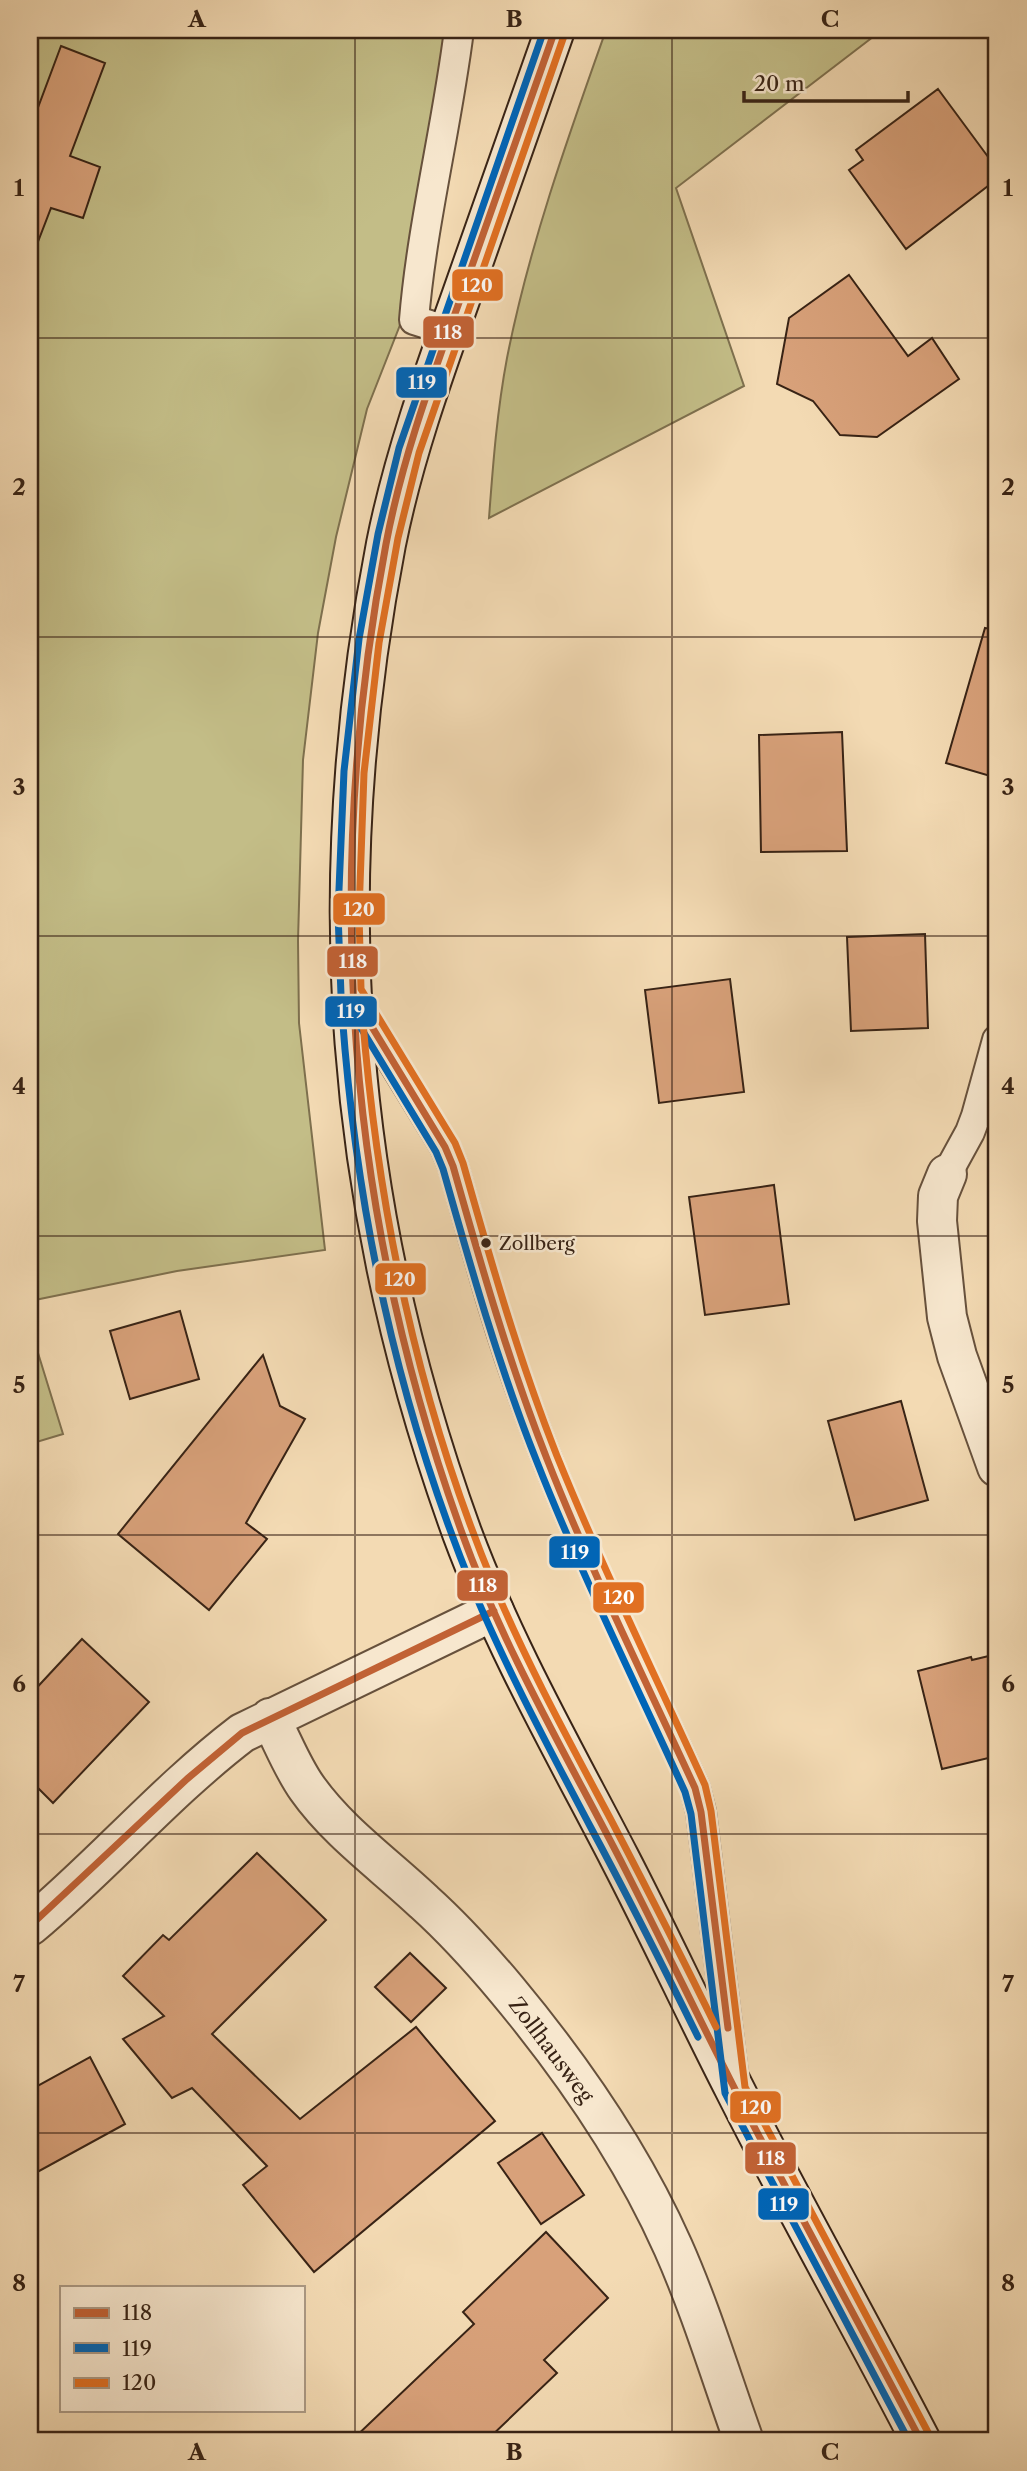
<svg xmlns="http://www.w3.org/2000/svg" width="1027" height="2471" font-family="'Libre Caslon Text',serif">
  <rect width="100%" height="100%" fill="#f3dab3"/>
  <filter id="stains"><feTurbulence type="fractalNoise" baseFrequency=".00286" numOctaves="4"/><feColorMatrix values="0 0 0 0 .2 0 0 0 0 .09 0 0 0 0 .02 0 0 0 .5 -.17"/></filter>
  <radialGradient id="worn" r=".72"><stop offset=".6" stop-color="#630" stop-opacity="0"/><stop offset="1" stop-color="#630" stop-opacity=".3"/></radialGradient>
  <path fill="#c3bd87" stroke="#7e704e" stroke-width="2" d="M30,30H446L404,276L400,325L367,409L336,537L318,633L303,760L298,941L299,1023L325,1250L177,1271L30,1301Z
    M606,30H882L676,188L744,386L489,518C493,464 497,411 507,358C529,246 568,137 606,30Z
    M30,1327L63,1434L30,1444Z"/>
  <path fill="#d8a17a" stroke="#382315" stroke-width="2" d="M61,46L105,63L70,156L100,167L83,218L51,208L34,252L30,251V129Z
    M938,89L997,169V179L906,249L849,170L863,160L856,150Z
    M849,275L908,356L932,338L959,379L877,437L840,435L813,401L777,384L789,318Z
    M985,628L997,630V778L946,763Z
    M842,732L847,851L761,852L759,735Z
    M925,934L928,1028L851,1031L847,937Z
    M730,979L744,1092L659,1103L645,990Z
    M774,1185L789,1304L705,1315L689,1197Z
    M180,1311L199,1379L130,1399L110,1331Z
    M263,1355L280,1406L305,1419L246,1523L267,1539L209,1610L118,1534Z
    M901,1401L928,1500L855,1520L828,1421Z
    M82,1639L149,1702L53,1803L30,1780V1695Z
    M997,1654V1756L942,1769L918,1671L971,1657L972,1660Z
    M257,1853L326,1920L212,2034L300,2119L416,2027L495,2121L314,2272L243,2185L267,2166L192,2088L172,2098L123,2039L164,2016L123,1976L163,1935L169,1940Z
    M410,1953L446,1988L411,2022L375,1987Z
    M90,2057L125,2124L30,2176V2090Z
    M542,2133L584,2195L541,2224L498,2163Z
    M546,2232L608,2298L544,2360L557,2373L486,2441H351L474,2324L463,2312Z"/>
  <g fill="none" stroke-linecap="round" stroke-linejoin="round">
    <defs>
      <path id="service" d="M449,331L414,320C422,223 447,127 459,30
        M353,997L445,1147L453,1166C476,1247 498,1330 528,1409C575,1539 638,1663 695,1788L701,1812L733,2073
        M947,1174L970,1132L976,1116L997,1040"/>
      <path id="minor" d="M947,1174L938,1196L937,1221L947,1317L957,1356L997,1467
        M270,1718C282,1740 292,1767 307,1788C338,1832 385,1865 424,1902C454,1929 481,1959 507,1990C572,2068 632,2155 673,2247C701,2310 721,2377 744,2441
        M30,1926C103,1865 166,1791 242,1733L494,1611"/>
      <path id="secondary" d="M555,30C524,119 492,208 461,297C432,378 403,459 386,544C320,885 343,1205 462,1533C504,1646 564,1751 619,1857C659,1934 695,2012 734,2088C794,2207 860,2323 921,2441"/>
    </defs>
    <use href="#service" stroke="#67513c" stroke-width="32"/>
    <use href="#minor" stroke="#67513c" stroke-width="42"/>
    <use href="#secondary" stroke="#382315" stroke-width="42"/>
    <use href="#service" stroke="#f7e7ce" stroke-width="28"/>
    <use href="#minor" stroke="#f7e7ce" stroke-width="38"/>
    <use href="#secondary" stroke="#f7e7ce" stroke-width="38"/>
    <defs>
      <path id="bus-1" d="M555,30C524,119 492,208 461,297C432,378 402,459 386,544C322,881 345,1210 462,1533C504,1650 568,1758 625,1869C670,1957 712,2046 758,2134C811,2237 867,2338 921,2441
        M358,1004L445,1147L453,1166C481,1265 509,1363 547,1459C591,1571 645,1679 695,1788L701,1812L728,2028
        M30,1926L187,1779L242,1733L494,1611"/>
      <path id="bus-2" d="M544,30L399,448L378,534L359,639L344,771L338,913L341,995L436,1152L443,1169C471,1268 499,1367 537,1462C581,1574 635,1682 685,1792L691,1814L725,2093L909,2441
        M342,1012C356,1209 398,1406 473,1589C507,1670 549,1748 590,1826C627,1895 663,1966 698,2037"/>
      <path id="bus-3" d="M565,33L419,453L398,538L379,643L364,773L359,913L361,989L455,1143L463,1163C491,1262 519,1360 557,1456C602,1567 655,1675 705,1785L711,1811L745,2087L930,2436
        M362,1010C377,1205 418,1402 493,1583C527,1664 569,1741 610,1818C646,1887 682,1957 716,2027"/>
    </defs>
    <use href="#bus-1" stroke="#f7e7ce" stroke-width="12"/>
    <use href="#bus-2" stroke="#f7e7ce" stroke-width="12"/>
    <use href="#bus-3" stroke="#f7e7ce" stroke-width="12"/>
    <use href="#bus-1" stroke="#c16235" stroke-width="7"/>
    <use href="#bus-2" stroke="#0065b7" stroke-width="7"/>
    <use href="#bus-3" stroke="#e17022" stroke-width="7"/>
  </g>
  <path fill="none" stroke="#382315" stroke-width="2" stroke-opacity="0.55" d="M355,30V2441M672,30V2441M30,338H997M30,637H997M30,936H997M30,1236H997M30,1535H997M30,1834H997M30,2133H997"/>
  <circle fill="#382315" stroke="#f7e7ce" stroke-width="2.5" cx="486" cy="1243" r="6"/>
  <g text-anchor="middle" stroke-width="5" stroke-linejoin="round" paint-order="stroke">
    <g font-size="19" fill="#382315" stroke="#f7e7ce" text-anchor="start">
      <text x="499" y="1250">Zollberg</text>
    </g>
    <g font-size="21" fill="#382315" stroke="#f7e7ce">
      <text transform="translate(551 2050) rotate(53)" y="7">Zollhausweg</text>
    </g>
  </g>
  <g stroke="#f7e7ce" stroke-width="2.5">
    <rect x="451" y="268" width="53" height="34" rx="7" fill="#e17022"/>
    <rect x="422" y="315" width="53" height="34" rx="7" fill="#c16235"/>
    <rect x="395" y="366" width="53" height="33" rx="7" fill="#0065b7"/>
    <rect x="332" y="892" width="54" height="34" rx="7" fill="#e17022"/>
    <rect x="326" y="945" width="53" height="33" rx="7" fill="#c16235"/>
    <rect x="324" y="995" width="54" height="33" rx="7" fill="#0065b7"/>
    <rect x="374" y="1262" width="53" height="34" rx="7" fill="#e17022"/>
    <rect x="548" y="1535" width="53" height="34" rx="7" fill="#0065b7"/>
    <rect x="456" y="1569" width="53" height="33" rx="7" fill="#c16235"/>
    <rect x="592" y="1581" width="53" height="33" rx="7" fill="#e17022"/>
    <rect x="729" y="2090" width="53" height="34" rx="7" fill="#e17022"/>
    <rect x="744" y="2141" width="53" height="34" rx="7" fill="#c16235"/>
    <rect x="757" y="2187" width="53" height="34" rx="7" fill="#0065b7"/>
  </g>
  <g font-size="19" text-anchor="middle" font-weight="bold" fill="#fff">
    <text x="477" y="292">120</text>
    <text x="448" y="339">118</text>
    <text x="422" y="389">119</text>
    <text x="359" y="916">120</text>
    <text x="353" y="968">118</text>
    <text x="351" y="1018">119</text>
    <text x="400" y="1286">120</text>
    <text x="575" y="1559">119</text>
    <text x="483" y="1592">118</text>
    <text x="619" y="1604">120</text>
    <text x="756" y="2114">120</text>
    <text x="771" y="2165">118</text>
    <text x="784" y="2211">119</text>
  </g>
  <rect width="1027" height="2471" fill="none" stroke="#f3dab3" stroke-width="77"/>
  <rect x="60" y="2286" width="245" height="126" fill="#f7e7ce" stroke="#ab9984" stroke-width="2"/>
  <rect x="74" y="2308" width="35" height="10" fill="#c16235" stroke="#ab9984" stroke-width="2"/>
  <text x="122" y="2320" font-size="21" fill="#382315">118</text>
  <rect x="74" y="2343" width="35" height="10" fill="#0065b7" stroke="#ab9984" stroke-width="2"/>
  <text x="122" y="2356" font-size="21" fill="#382315">119</text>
  <rect x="74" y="2378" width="35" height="10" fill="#e17022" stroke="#ab9984" stroke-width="2"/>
  <text x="122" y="2390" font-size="21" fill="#382315">120</text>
  <path d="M744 91v10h164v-10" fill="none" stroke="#382315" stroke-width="3.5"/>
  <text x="754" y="91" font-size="21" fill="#382315" stroke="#f7e7ce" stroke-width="5" paint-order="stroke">20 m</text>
  <rect x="38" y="38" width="950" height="2394" fill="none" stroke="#382315" stroke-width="2.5"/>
  <g font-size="23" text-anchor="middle" font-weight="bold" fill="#382315">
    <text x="197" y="27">A</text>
    <text x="514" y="27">B</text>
    <text x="830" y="27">C</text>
    <text x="19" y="196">1</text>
    <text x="1008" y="196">1</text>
    <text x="19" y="495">2</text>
    <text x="1008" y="495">2</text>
    <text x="19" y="795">3</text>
    <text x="1008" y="795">3</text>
    <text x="19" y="1094">4</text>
    <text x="1008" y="1094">4</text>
    <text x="19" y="1393">5</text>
    <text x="1008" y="1393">5</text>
    <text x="19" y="1692">6</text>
    <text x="1008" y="1692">6</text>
    <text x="19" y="1992">7</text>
    <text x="1008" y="1992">7</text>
    <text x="19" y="2291">8</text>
    <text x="1008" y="2291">8</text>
    <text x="197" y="2460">A</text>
    <text x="514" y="2460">B</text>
    <text x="830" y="2460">C</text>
  </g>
  <rect width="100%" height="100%" filter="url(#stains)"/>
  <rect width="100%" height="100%" fill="url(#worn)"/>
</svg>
